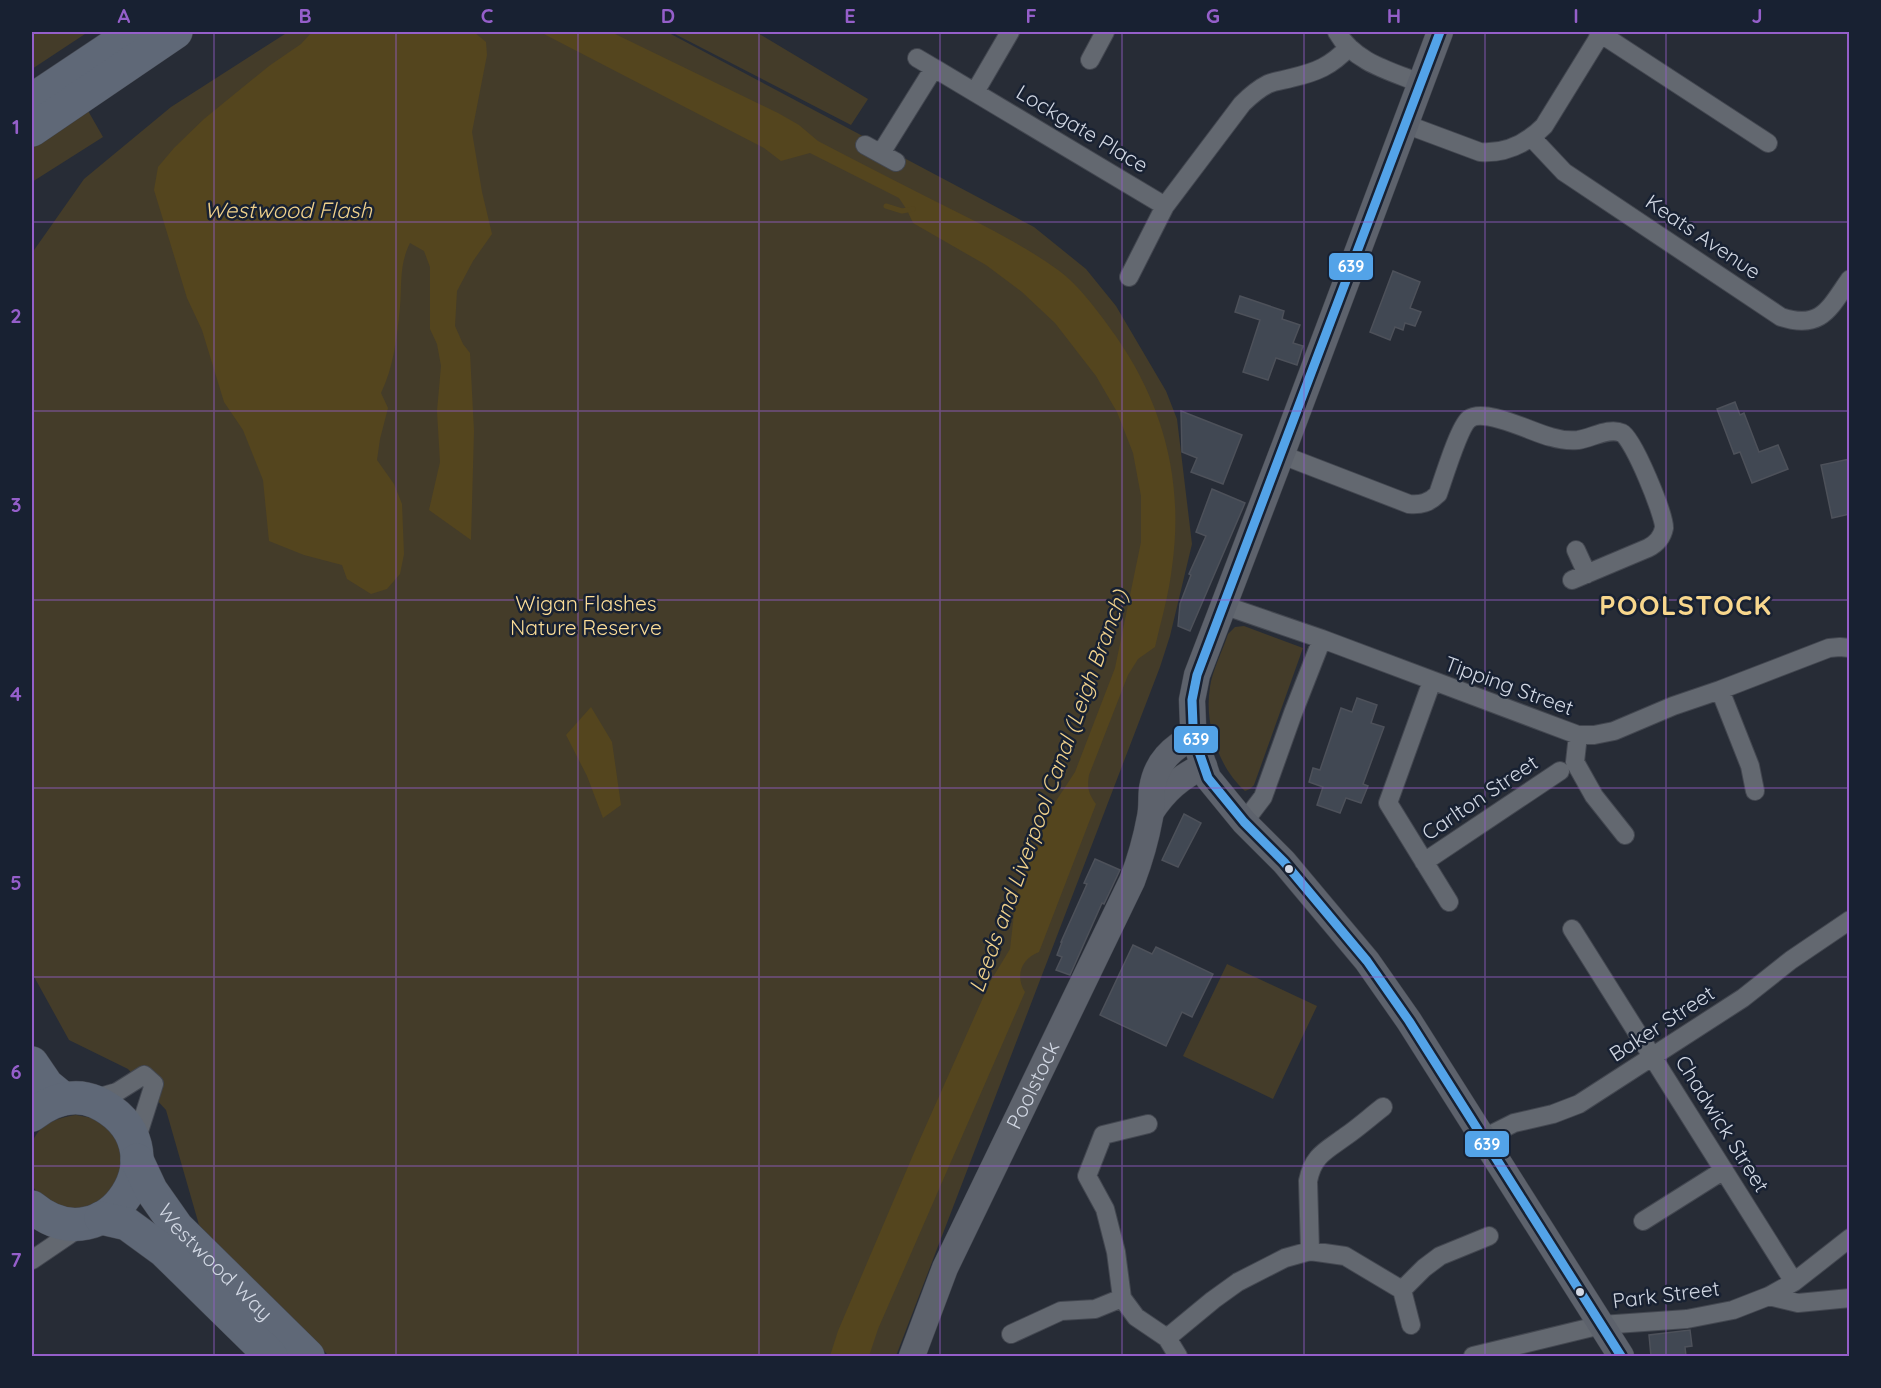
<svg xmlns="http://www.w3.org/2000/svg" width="1881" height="1388" font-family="Quicksand,sans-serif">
  <rect width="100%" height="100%" fill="#272c36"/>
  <path fill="#443c29" d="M32,32H88L32,69Z
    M288,32H667L1034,227L1086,269L1116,306L1166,391L1177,419L1192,544L1170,636L1160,667L896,1356H329L199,1225L166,1110L128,1069L69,1040L32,973V253L84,179L171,107Z
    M671,32H756L868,99L851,125Z
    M87,109L103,137L32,182V142Z
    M1244,626L1303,648L1254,785L1250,789L1245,791C1218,767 1204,723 1210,687C1212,671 1223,650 1228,634L1235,627Z
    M1227,964L1317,1006L1273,1099L1183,1056Z
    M76,1115L92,1118L106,1127L117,1140L122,1155L117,1186L95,1207L65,1211L39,1196L32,1185V1143C39,1124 57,1118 76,1115Z"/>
  <path fill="#54451e" d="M312,32H474L486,42L487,55L472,132L482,192L492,234L473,261L457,291L455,326L463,344L470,353L474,431L471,540L429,510L440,462L437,411L441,366L437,344L430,329V267L424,251L410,243C399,265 402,284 400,307C397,337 394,366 381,393L388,408L380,439L377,460L394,484L402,504L404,554L400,574L387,589L371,594L347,579L342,565L304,555L269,541L263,480L243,430L224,402L202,330L187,298L154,190L158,167L174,148L204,119L269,66L301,44Z
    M540,32H611L778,113L799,125L818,141C851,158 885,176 919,193C966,217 1015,239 1058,270C1079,285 1100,314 1115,335C1164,405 1184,482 1172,567C1169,594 1161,621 1155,647L1138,659L1128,675L1089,775C1087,787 1088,793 1096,804L1039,952C1021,959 1015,976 1025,992L878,1329L869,1356H830L838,1331L916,1148L990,982L1010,949L1016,896L1050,810L1075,772L1115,668L1141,542V496L1133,453L1117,412L1096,376L1055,323L1022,292L986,265L913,223L907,210L899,198L810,153L781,161L764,148Z
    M591,707L612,742L621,805L603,818L587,776L566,735Z"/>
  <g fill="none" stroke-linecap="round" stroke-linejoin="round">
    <path stroke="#54451e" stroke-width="5" d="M886,206L902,211L913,209"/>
  </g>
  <path fill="#414853" stroke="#4d515a" stroke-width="1.5" d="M1393,271L1420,282L1410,308L1421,312L1415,326L1405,323L1403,330L1395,327L1390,340L1370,332Z
    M1240,296L1284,311L1282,319L1300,325L1293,343L1303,346L1297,365L1276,358L1268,380L1243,372L1260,320L1235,312Z
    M1735,402L1740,415L1744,413L1759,452L1778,445L1788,469L1752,483L1740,452L1734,454L1717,409Z
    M1181,411L1242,435L1223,484L1191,472L1197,458L1182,452Z
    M1850,459V514L1832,518L1821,465Z
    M1212,489L1245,503L1190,631L1178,626L1180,604L1191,575L1189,574L1206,536L1196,532Z
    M1357,698L1377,705L1371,723L1384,727L1363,784L1368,786L1361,803L1346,798L1340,813L1317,805L1323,787L1309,782L1313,768L1320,770L1341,708L1352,712Z
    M1184,814L1201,823L1178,867L1162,860Z
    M1095,859L1120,870L1104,904L1102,903L1070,975L1056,970L1062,957L1057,955L1062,942H1061L1087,884L1084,883Z
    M1133,945L1152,954L1156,947L1213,974L1192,1017L1182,1012L1166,1046L1100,1015Z
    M1690,1330L1692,1346L1685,1347L1686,1356H1651L1649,1335Z"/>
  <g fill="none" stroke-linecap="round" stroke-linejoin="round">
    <defs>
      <path id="street" d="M1337,32C1354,62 1390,71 1420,83
        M1598,32L1768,143
        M917,58L934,68
        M1090,60L1105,32
        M975,92L1010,32
        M1405,124L1480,152C1506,154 1526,144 1544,126L1602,32
        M1532,138L1564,172L1781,317C1821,330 1829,309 1850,279
        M865,145L896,162
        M881,153L934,68L1165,206L1242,104C1250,96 1258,89 1268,84C1275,81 1284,80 1291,78C1317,72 1331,66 1349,47
        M1129,277L1165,206
        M1282,455L1409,504C1421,505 1429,503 1438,494C1443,480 1459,427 1469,419C1485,407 1533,433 1551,437C1561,440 1569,441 1578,440C1592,438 1609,427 1622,433C1633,438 1665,516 1664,528C1662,538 1656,544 1648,548L1572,580
        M1576,550L1587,574
        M1223,605L1322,639L1578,735H1594L1614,731L1673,706L1720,690L1829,648L1840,647L1850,648
        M1432,681L1388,803L1449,902
        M1720,690L1750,766L1755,791
        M1578,735L1575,762L1594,796L1625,835
        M1244,822L1263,797L1293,713L1322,639
        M1424,862L1560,771
        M1572,929L1794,1282
        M90,1100L117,1092L144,1075L154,1084L135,1144
        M1148,1124L1103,1135L1087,1176L1105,1209L1116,1252L1122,1298L1136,1317L1167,1338L1178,1356
        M1484,1138L1514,1123L1553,1114L1579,1104L1743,998L1791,960L1850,920
        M1643,1221L1724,1170
        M1310,1251L1308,1181C1313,1155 1326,1151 1346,1136C1359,1127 1370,1117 1383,1107
        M32,1260L82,1226
        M1769,1296L1798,1303L1850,1298
        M1411,1325L1402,1290L1424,1268L1440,1256L1489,1236
        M1011,1334L1061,1311L1095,1309L1122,1298
        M1167,1338L1213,1300L1238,1282L1285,1258L1310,1251L1345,1256L1402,1290
        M1473,1356L1601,1325L1687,1319L1733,1310L1769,1296L1794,1282L1850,1238"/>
      <g id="secondary">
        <path d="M1440,32L1285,445L1197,675L1192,700L1193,725L1199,752L1208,778L1244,822L1284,862L1367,961L1409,1021L1621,1356"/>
        <path d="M1151,812C1164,791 1181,776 1204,766"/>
        <path id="s1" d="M912,1356L945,1268L1132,881C1140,860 1146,839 1150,817C1152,808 1151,798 1152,789C1156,762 1172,747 1195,736"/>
      </g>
      <g id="highway">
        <path d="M32,100L134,32"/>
        <path d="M32,130L176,32"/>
        <path d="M32,1063L47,1085L64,1099"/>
        <path d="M32,1115C50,1101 73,1092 96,1102C188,1145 107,1270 32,1207"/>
        <path id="s2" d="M137,1160L151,1190L177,1227L308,1356"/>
        <path d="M101,1218L127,1224L164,1251L271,1356"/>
      </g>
    </defs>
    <use href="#street" stroke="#434750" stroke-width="20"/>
    <use href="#secondary" stroke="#434750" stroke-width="27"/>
    <use href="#highway" stroke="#434750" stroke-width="34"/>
    <use href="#street" stroke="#636870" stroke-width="18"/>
    <use href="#secondary" stroke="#5d626c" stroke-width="26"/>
    <use href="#highway" stroke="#5f6877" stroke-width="33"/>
    <defs>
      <path id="bus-1" d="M1440,32L1197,675L1192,700L1193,725L1199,752L1208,778L1244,822L1284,862L1367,961L1409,1021L1621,1356"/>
    </defs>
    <use href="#bus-1" stroke="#182132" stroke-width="14"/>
    <use href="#bus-1" stroke="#53a3e8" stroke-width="9"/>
  </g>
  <path fill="none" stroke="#955fca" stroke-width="1.5" stroke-opacity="0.55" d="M214,32V1356M396,32V1356M578,32V1356M759,32V1356M940,32V1356M1122,32V1356M1304,32V1356M1485,32V1356M1666,32V1356M32,222H1850M32,411H1850M32,600H1850M32,788H1850M32,977H1850M32,1166H1850"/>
  <g fill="#d1d7e3" stroke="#182132" stroke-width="2">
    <circle cx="1289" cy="869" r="5"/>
    <circle cx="1580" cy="1292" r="5"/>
  </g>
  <g text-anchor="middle" stroke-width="5" stroke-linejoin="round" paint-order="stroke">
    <g font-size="21" fill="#d1d7e3" stroke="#182132">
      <text transform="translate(1082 129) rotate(31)" y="7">Lockgate Place</text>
      <text transform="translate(1703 237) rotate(34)" y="7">Keats Avenue</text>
      <text transform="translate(1509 686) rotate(20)" y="7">Tipping Street</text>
      <text transform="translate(1480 798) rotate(-34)" y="7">Carlton Street</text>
      <text transform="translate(1662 1024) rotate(-33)" y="7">Baker Street</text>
      <text dy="7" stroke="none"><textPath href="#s1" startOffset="297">Poolstock</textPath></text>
      <text transform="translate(1722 1124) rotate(58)" y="7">Chadwick Street</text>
      <text dy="7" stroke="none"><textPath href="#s2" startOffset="130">Westwood Way</textPath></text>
      <text transform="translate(1666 1295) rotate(-7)" y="7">Park Street</text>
    </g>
    <g font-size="21" fill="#fcdd97" stroke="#182132">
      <text x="586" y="611">Wigan Flashes<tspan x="586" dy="24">Nature Reserve</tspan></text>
    </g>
    <g font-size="22" font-style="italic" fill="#f0d18b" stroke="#182132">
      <text x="288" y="218">Westwood Flash</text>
      <text transform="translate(1048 791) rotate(-70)" y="8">Leeds and Liverpool Canal (Leigh Branch)</text>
    </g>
    <g font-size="27" font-weight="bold" letter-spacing="1.5" fill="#f8d78d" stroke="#182132">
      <text x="1686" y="615">POOLSTOCK</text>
    </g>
  </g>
  <g stroke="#182132" stroke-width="2">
    <rect x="1328" y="252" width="46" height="29" rx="6" fill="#53a3e8"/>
    <rect x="1173" y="725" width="46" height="29" rx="6" fill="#53a3e8"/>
    <rect x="1464" y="1130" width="46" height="28" rx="6" fill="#53a3e8"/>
  </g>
  <g font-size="16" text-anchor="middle" font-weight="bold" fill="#fff">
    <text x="1351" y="272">639</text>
    <text x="1196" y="745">639</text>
    <text x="1487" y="1150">639</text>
  </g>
  <rect width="1881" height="1388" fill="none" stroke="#182132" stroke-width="66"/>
  <rect x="33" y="33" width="1815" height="1322" fill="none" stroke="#955fca" stroke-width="2"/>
  <g font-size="20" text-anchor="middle" font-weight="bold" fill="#955fca">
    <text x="124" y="23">A</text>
    <text x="305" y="23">B</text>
    <text x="487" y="23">C</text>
    <text x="668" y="23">D</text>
    <text x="850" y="23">E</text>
    <text x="1031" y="23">F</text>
    <text x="1213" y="23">G</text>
    <text x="1394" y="23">H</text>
    <text x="1576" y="23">I</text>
    <text x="1757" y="23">J</text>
    <text x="16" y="134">1</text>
    <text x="16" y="323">2</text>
    <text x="16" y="512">3</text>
    <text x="16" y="701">4</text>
    <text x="16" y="890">5</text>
    <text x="16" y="1079">6</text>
    <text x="16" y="1267">7</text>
  </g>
</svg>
